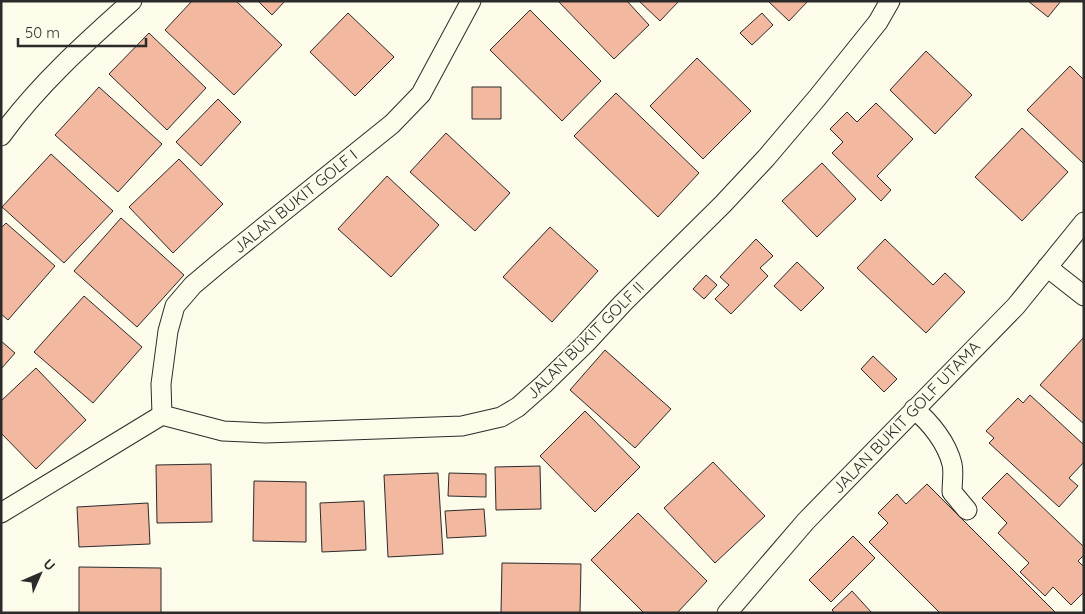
<svg xmlns="http://www.w3.org/2000/svg" width="1085" height="614" font-family="Quicksand,sans-serif">
  <rect width="100%" height="100%" fill="#fdfbea"/>
  <path fill="#f2b8a0" stroke="#2b2b2b" d="M192,1H236L282,45L234,95L165,30Z
    M258,1H285L272,15Z
    M558,1H627L649,25L614,59Z
    M639,1H679L660,21Z
    M768,1H808L789,21Z
    M1028,1H1061L1048,17Z
    M530,10L601,81L562,121L490,50Z
    M348,13L394,57L355,96L310,52Z
    M762,13L773,25L752,45L740,33Z
    M149,33L206,88L167,130L109,74Z
    M926,51L972,95L935,134L890,90Z
    M697,58L751,111L703,159L650,106Z
    M1070,66L1084,80V164L1027,110Z
    M99,87L162,144L118,192L55,135Z
    M472,87H501V119H472Z
    M616,93L699,173L658,217L574,136Z
    M218,99L241,122L201,166L176,142Z
    M876,103L913,139L877,176L891,190L881,201L832,153L843,142L830,129L847,112L857,122Z
    M1022,128L1068,172L1022,221L975,177Z
    M446,133L510,193L475,231L410,172Z
    M51,154L113,211L64,263L2,207Z
    M179,159L223,204L173,253L129,207Z
    M822,163L856,199L817,237L782,201Z
    M387,176L439,225L391,277L338,229Z
    M121,218L184,275L137,327L74,271Z
    M6,223L55,266L8,320L1,314V228Z
    M550,227L598,271L552,322L503,277Z
    M756,239L773,256L760,268L768,276L731,314L715,299L729,285L720,277Z
    M885,239L933,285L945,273L965,292L926,333L857,268Z
    M797,262L824,288L801,311L774,286Z
    M706,275L717,285L704,299L693,289Z
    M84,296L142,347L93,403L34,352Z
    M1084,337V424L1040,385Z
    M1,341L15,353L1,369Z
    M605,350L671,409L635,448L570,390Z
    M873,356L897,379L884,392L861,369Z
    M36,368L86,420L36,469L1,433V401Z
    M1030,395L1084,445V462L1069,478L1078,486L1059,507L989,443L994,438L986,431L1018,398L1023,403Z
    M585,411L640,467L595,512L540,456Z
    M713,462L765,516L715,563L664,508Z
    M211,464L212,522L157,523L156,465Z
    M540,466L541,509L496,510L495,467Z
    M438,473L443,554L388,557L384,475Z
    M449,473L486,474V497L448,496Z
    M1007,473L1084,547V555L1078,561L1084,567V592L1071,605L1053,587L1045,596L1020,572L1029,563L998,533L1007,523L982,498Z
    M254,481L306,482V542L253,541Z
    M927,484L1056,613H940L869,542L888,523L878,513L897,494L906,504Z
    M364,501L366,550L322,552L320,503Z
    M148,503L150,544L79,547L77,507Z
    M484,509L486,536L447,538L445,511Z
    M638,513L707,581L677,613H644L591,560Z
    M853,536L875,558L831,602L809,580Z
    M502,563L581,564L580,613H501Z
    M79,567L161,568V613H79Z
    M852,591L872,613H835L832,610Z"/>
  <g fill="none" stroke-linecap="round" stroke-linejoin="round">
    <defs>
      <path id="minor" d="M1,136C38,85 85,43 132,1
        M1047,267L1084,296
        M914,409C930,422 947,443 952,464C954,472 952,483 952,492L967,510
        M162,415L223,431L266,433L462,426L501,417L518,407L544,384L586,343L623,303L723,204L766,158L817,98L878,22L890,1
        M162,415L161,384L168,331L175,306L193,285L218,264L392,124L421,94L471,1
        M1,513L162,415
        M727,613L806,521L1016,306L1084,222"/>
    </defs>
    <use href="#minor" stroke="#2b2b2b" stroke-width="21"/>
    <use href="#minor" stroke="#fdfbea" stroke-width="19"/>
  </g>
  <g text-anchor="middle" stroke-width="4" stroke-linejoin="round" paint-order="stroke">
    <g font-size="16" fill="#2b2b2b" stroke="#fdfbea">
      <text transform="translate(295 201) rotate(-39)" y="6">JALAN BUKIT GOLF I</text>
      <text transform="translate(585 340) rotate(-45)" y="6">JALAN BUKIT GOLF II</text>
      <text transform="translate(906 417) rotate(-46)" y="6">JALAN BUKIT GOLF UTAMA</text>
    </g>
  </g>
  <rect width="1085" height="614" fill="none" stroke="#2b2b2b" stroke-width="5"/>
  <g transform="translate(40 574) rotate(45)" stroke="#fdfbea" stroke-width="4" paint-order="stroke">
  <path d="M0-4L9 19L0 12L-9 19Z" fill="#2b2b2b"/>
  <text y="-8" font-size="14" font-weight="bold" text-anchor="middle" fill="#2b2b2b">U</text>
  </g>
  <path d="M18 38v8h128v-8" fill="none" stroke="#2b2b2b" stroke-width="2.5"/>
  <text x="25" y="38" font-size="15" fill="#2b2b2b" stroke="#fdfbea" stroke-width="4" paint-order="stroke">50 m</text>
</svg>
